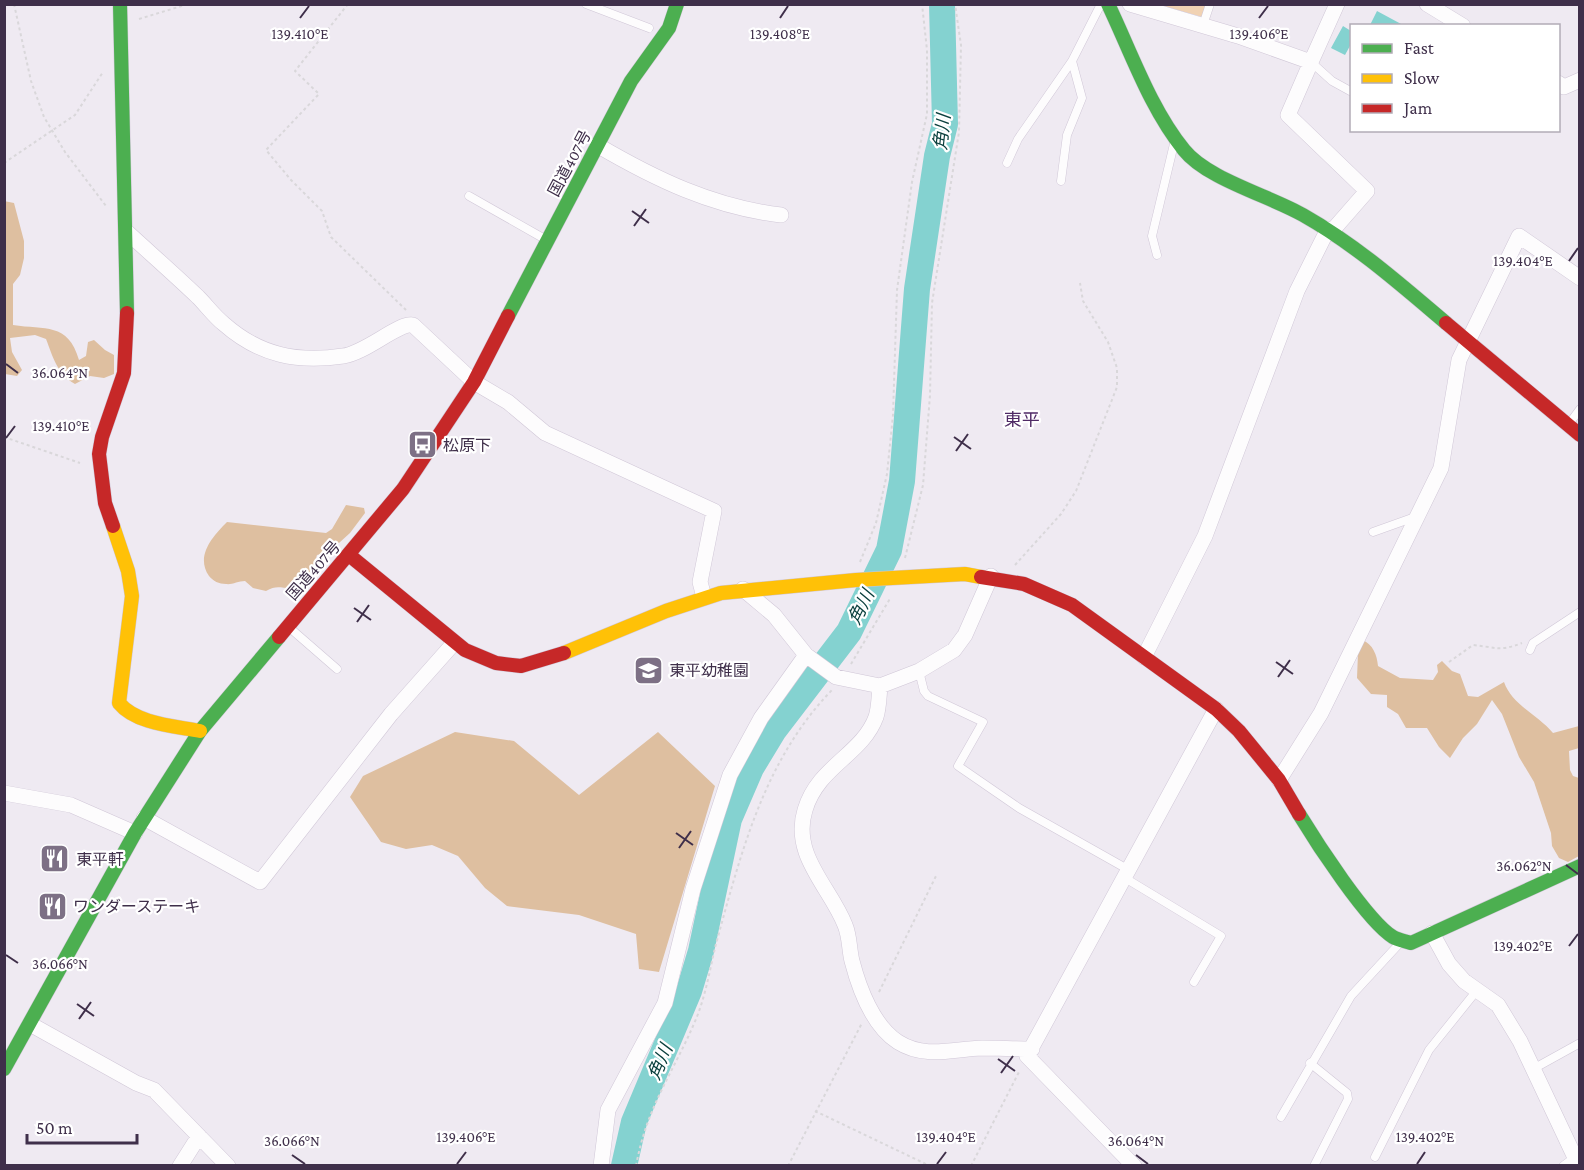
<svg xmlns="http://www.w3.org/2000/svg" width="1584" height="1170" font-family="'Crimson Pro','Noto Sans JP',serif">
  <rect width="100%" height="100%" fill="#efeaf2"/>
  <path fill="#f1d2b3" d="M1160,5H1206L1202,17Z"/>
  <path fill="#debfa0" d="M4,201L14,203L24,241V258L20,275L13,284V325C45,330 68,322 79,360L86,356L88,342L94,340L105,350L114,355V374L104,378L90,376L75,384C57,374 53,357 46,339L35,335L10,338L12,352L22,370L17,376L5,374Z
    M346,505L364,508L365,513L350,533L329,552L317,555C313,568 307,587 291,588C280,588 276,585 266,591L253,588L245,581C238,581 232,585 226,584C219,584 213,581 209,576C195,556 213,536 227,522L326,533L332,529Z
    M1362,640C1373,644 1377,655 1378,666L1400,678L1433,680L1438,672L1437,665L1442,661L1452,671L1460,674L1468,696L1478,697L1504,682C1512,705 1538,715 1553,733L1579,726V748L1569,751L1570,770L1573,776L1579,778V856L1568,862L1559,858L1552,846L1551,833L1534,782L1519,757L1502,714L1492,700L1477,724L1463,738L1450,758L1439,747L1427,728H1406L1398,714L1387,707V695L1371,694L1357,678L1358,653Z
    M455,732L514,741L579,795L658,732L715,786L659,972L639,969L636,934L579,915L507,906L485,888L458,856L432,845L406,849L381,842L350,797L363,776Z"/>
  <path fill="#84d2d0" d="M1377,11L1403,25H1370Z
    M1343,26L1351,31V44L1345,55L1331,48Z"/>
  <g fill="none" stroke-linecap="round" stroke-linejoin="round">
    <path stroke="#84d2d0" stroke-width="26" d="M624,1166L634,1122L689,991L701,951L729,819L751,768L774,730L849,632L889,550L902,481L917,289L937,156L945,124L942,4"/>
    <defs>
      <path id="lane" d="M586,4L649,28
        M1203,25L1210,4
        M1311,62L1332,81L1352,92
        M1007,163L1018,139L1072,61
        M1061,181L1067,135L1082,98L1072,61L1101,4
        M469,196L543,238
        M1157,255L1152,236L1174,144
        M1569,424L1580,409
        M1373,532L1415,517
        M291,629L337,669
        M1530,650L1533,643L1580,612
        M919,671L924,691L928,696L983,722L958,766L1019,808L1129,870
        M1125,878L1221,936L1194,982
        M1310,1063L1347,1093L1348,1099L1314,1166
        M1533,1069L1580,1043
        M1281,1117L1351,996L1399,944
        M1375,1157L1429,1050L1478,989
        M1563,1166L1575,1157"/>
      <path id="street" d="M1130,4L1238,36L1311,62L1337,4
        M1427,4L1463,26
        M1311,62L1288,115L1367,191L1332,231
        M1558,83L1564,87L1580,80
        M597,145C655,179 713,207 781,215
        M127,232C151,254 175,275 198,297C207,306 214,316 224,324C259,355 297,363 343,356C366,353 399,322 413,325L474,382L508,402L545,433L714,511L700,582L704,597
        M743,589L774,615L806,655L836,677L880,686L919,671L954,650L965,635L991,576
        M1144,657L1205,536L1297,291L1328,229
        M880,686C879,696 879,708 876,717C862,755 818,766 805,810C791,855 830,887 845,925C850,937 849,949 852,961C859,988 873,1026 898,1042C925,1059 952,1049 982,1048C998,1048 1015,1049 1032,1049
        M1279,780L1321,713L1441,468L1459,360L1519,236L1580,278
        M4,793L71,805L135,833
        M144,818L260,882L391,714L454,643
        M1432,933L1449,964L1464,981L1498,1005L1520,1041L1579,1166
        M30,1024L136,1083L154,1090L228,1166
        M180,1166L199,1136
        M601,1166L608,1110L665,1003L693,889L730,775L761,718L806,655
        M1134,1166L1027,1056L1216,709"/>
      <path id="fast" d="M120,4L127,313
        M1108,4C1131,52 1150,108 1184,150C1207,179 1270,196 1303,215C1356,245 1400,284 1446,323
        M508,316L631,81L669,28L677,4
        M1299,814C1316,842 1367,921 1393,937C1398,940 1405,941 1411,943L1580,866
        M4,1069L135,833L200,731L279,637"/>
      <path id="slow" d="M113,526L128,571L132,596L119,703C136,724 175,726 200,731
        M564,653L666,611L721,593L856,580L965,574L981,577"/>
      <path id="jam" d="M1446,323L1580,435
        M113,526L105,503L99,454L102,437L124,373L127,313
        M349,555L465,650L496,663L521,666L564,653
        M981,577L1024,584L1072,605L1216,709L1239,731L1279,780L1299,814
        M279,637L403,489L474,382L508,316"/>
    </defs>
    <use href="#lane" stroke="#d0c7d7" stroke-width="9"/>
    <use href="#street" stroke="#d0c7d7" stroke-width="16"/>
    <use href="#fast" stroke="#d0c7d7" stroke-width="15"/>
    <use href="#slow" stroke="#d0c7d7" stroke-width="15"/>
    <use href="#jam" stroke="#d0c7d7" stroke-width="15"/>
    <path stroke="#d9d7da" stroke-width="2" stroke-dasharray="3 3" stroke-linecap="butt" d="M14,4L31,81L44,117L65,152L106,206
      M348,4L295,71L319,94L266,150L291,180L322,211L331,237L406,310
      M139,19L188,4
      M4,163L75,115L103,72
      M4,437L80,463
      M905,558L923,485L930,395L932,303L959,132L961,45L955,4
      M860,562L876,523L887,474L893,415L897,290L912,182L927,114V50L922,4
      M1015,565L1061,514L1076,491L1117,387V368L1108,342L1083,301L1080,283
      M1449,662L1473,645C1495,647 1499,652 1522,643
      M851,664L891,597
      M879,992L936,876
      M815,1111L930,1166
      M636,1166C647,1105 674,1072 696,1019C706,995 710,968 716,944C741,853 764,760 832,690
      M788,1166L862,1023
      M971,1166L1020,1070"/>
    <use href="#lane" stroke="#fdfcfd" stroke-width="8"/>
    <use href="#street" stroke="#fdfcfd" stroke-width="15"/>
    <use href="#fast" stroke="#4caf50" stroke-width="14"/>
    <use href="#slow" stroke="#ffc107" stroke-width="14"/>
    <use href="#jam" stroke="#c62828" stroke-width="14"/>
  </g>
  <path fill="none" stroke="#3f2f4a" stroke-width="2" d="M300,18L309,6M780,18L788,6M1259,18L1268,6M632,211L649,223M634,226L646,209M1569,261L1578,248M6,364L18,373M954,437L971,449M6,438L15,426M956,451L968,434M354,608L371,620M357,622L369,605M1276,662L1293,674M1278,677L1290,660M676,833L693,845M679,848L691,831M1566,865L1578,874M1569,946L1578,934M6,955L18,963M77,1004L94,1016M79,1019L91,1002M998,1059L1015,1071M1001,1073L1013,1056M292,1155L305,1164M1136,1155L1148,1164M457,1164L466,1152M937,1164L946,1152M1417,1164L1425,1152"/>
  <defs>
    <symbol id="bus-square" viewBox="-11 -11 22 22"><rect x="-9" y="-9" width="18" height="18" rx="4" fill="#7d7085" stroke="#fff"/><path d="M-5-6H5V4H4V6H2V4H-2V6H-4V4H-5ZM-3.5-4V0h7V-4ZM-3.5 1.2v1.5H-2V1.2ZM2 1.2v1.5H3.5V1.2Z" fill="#fff"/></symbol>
    <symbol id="school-square" viewBox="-11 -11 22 22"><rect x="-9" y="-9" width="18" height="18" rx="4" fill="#7d7085" stroke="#fff"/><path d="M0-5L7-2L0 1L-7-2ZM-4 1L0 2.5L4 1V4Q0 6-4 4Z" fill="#fff"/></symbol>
    <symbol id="restaurant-square" viewBox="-11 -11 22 22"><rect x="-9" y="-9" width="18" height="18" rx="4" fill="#7d7085" stroke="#fff"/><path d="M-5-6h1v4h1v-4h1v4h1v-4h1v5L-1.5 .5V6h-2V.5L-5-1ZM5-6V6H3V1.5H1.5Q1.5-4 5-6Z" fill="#fff"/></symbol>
  </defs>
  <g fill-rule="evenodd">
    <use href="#bus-square" x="406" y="428" width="33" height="33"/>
    <use href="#school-square" x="632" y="654" width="33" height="33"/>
    <use href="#restaurant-square" x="38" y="842" width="33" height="33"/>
    <use href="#restaurant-square" x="36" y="890" width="33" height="33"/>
  </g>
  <g text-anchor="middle" stroke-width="4.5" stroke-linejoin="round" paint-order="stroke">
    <g font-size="16" fill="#3f2f4a" stroke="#fff">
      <text transform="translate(569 163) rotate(-62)" y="6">国道407号</text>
      <text transform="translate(313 570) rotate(-49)" y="6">国道407号</text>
    </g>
    <g font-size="16" fill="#3f2f4a" stroke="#fff" text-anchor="start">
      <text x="443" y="451">松原下</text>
      <text x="669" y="676">東平幼稚園</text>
      <text x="76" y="865">東平軒</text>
      <text x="73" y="912">ワンダーステーキ</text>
    </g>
    <g font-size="18" font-style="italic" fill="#0b403e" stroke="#fff">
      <text transform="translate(942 132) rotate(-84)" y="6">角川</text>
      <text transform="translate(861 607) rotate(-64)" y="6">角川</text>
      <text transform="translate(660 1062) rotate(-67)" y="6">角川</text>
    </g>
    <g font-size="18" fill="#4f2a65" stroke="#fff">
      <text x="1022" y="426">東平</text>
    </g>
  </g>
  <g font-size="15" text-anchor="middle" fill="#3f2f4a" stroke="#fff" stroke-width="4.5" stroke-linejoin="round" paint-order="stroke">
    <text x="300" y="39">139.410°E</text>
    <text x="780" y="39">139.408°E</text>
    <text x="1259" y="39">139.406°E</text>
    <text x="1523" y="266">139.404°E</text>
    <text x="60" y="378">36.064°N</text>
    <text x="61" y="431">139.410°E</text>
    <text x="1524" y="871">36.062°N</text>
    <text x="1523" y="951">139.402°E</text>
    <text x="60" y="969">36.066°N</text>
    <text x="466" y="1142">139.406°E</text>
    <text x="946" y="1142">139.404°E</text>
    <text x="1425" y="1142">139.402°E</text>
    <text x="292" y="1146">36.066°N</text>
    <text x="1136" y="1146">36.064°N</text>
  </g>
  <rect width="1584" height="1170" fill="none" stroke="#3f2f4a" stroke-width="12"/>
  <rect x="1350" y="24" width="210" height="108" fill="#ffffff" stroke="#b2acb7" stroke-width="1.5"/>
  <rect x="1362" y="44" width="30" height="9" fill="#4caf50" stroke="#b2acb7" stroke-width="1.5"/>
  <text x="1404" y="54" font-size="18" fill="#3f2f4a">Fast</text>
  <rect x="1362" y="74" width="30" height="9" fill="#ffc107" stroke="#b2acb7" stroke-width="1.5"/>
  <text x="1404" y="84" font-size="18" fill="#3f2f4a">Slow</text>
  <rect x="1362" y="104" width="30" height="9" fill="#c62828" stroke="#b2acb7" stroke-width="1.5"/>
  <text x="1404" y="114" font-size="18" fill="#3f2f4a">Jam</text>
  <path d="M27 1134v9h110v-9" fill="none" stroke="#3f2f4a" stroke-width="3"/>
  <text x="36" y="1134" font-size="18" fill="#3f2f4a" stroke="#ffffff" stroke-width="4.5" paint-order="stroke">50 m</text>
</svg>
